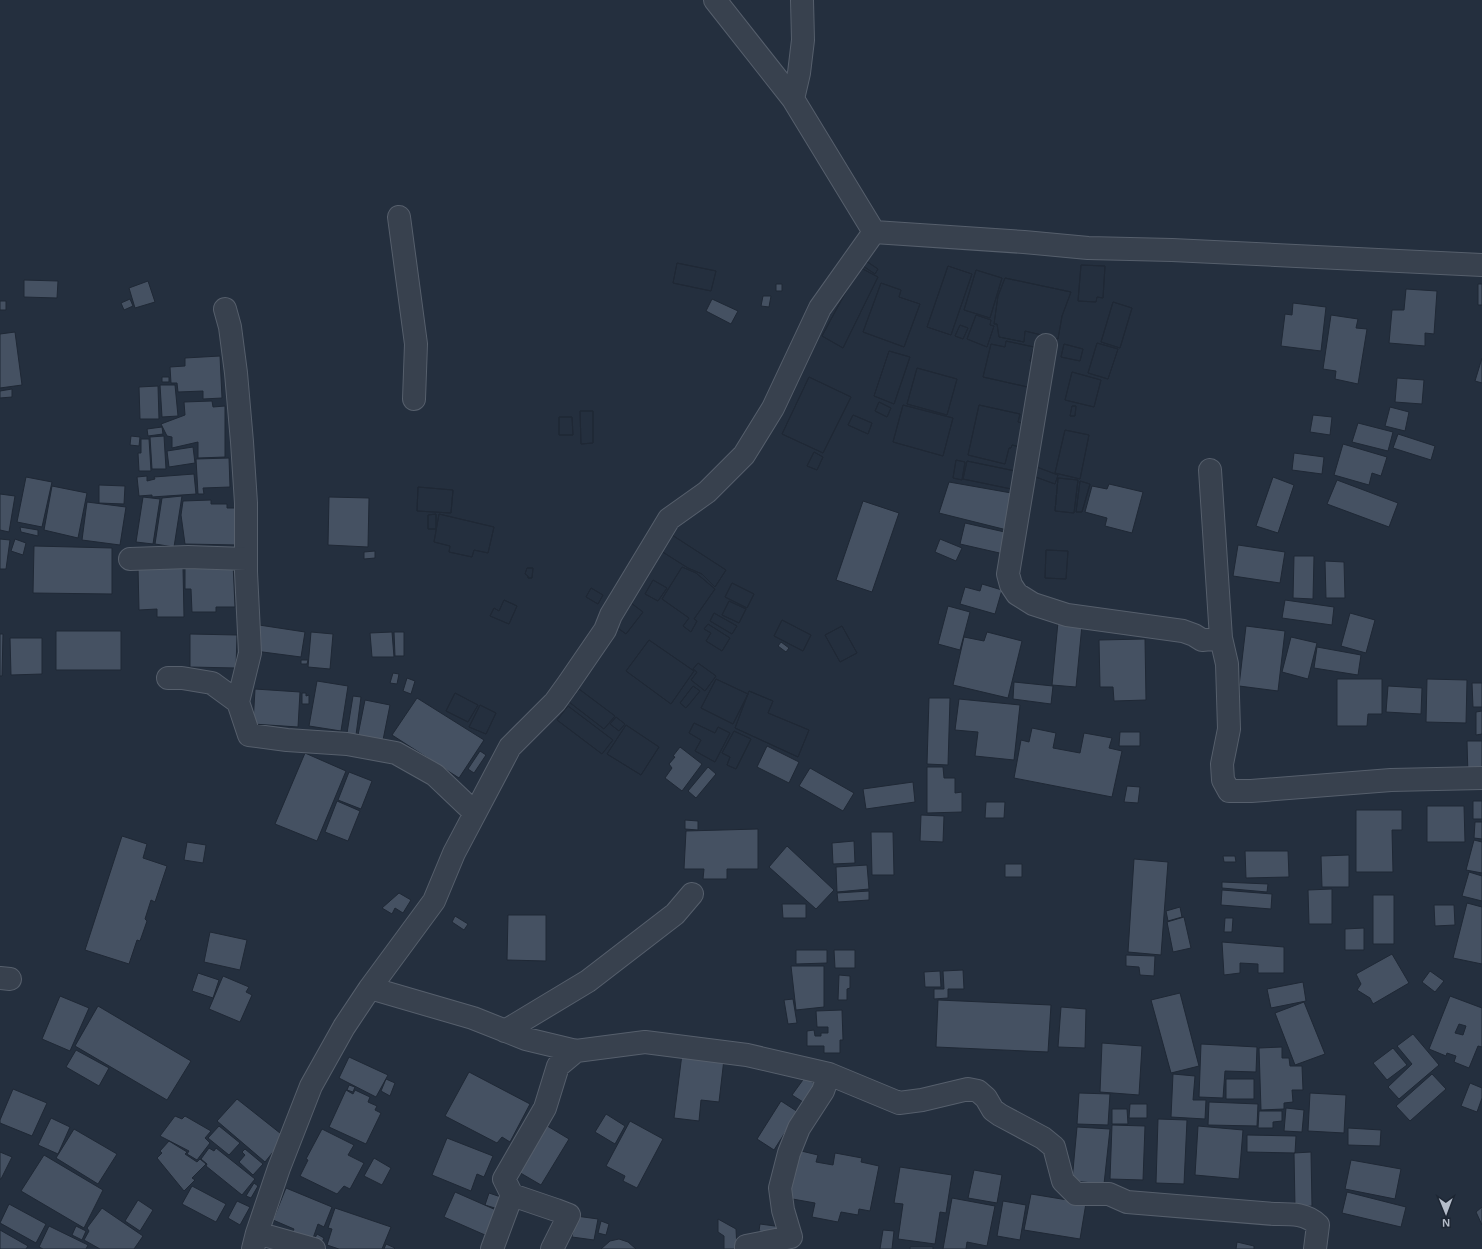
<svg xmlns="http://www.w3.org/2000/svg" width="1482" height="1249" font-family="Helvetica,sans-serif">
  <rect width="100%" height="100%" fill="#242f3e"/>
  <path fill="#455162" stroke="#1f2835" fill-rule="evenodd" d="M866,261L878,269L875,274L863,266Z
    M866,261L878,269L875,274L863,266Z
    M677,263L716,271L711,291L673,283Z
    M677,263L716,271L711,291L673,283Z
    M1081,265L1105,266L1103,298L1097,297L1096,302L1078,301Z
    M1081,265L1105,266L1103,298L1097,297L1096,302L1078,301Z
    M857,266L878,277L843,348L822,336L849,286Z
    M857,266L878,277L843,348L822,336L849,286Z
    M948,266L972,274L951,335L927,327Z
    M948,266L972,274L951,335L927,327Z
    M976,270L1002,278L990,318L964,310Z
    M976,270L1002,278L990,318L964,310Z
    M1005,278L1071,292L1062,316L1058,339L1025,331L1024,342L999,337L997,324H994L998,296Z
    M1005,278L1071,292L1062,316L1058,339L1025,331L1024,342L999,337L997,324H994L998,296Z
    M24,280L58,281L57,298L24,297Z
    M148,281L155,302L135,308L129,288Z
    M881,283L901,290L899,297L920,304L904,347L863,332Z
    M881,283L901,290L899,297L920,304L904,347L863,332Z
    M776,284H782V291H776Z
    M1478,284H1482V305H1478Z
    M1406,289L1437,291L1434,334L1425,333V346L1389,343L1392,310H1404Z
    M763,296H771L769,307L761,306Z
    M130,299L133,306L124,310L121,303Z
    M712,299L738,311L731,324L706,311Z
    M0,301H6V310H0Z
    M1113,302L1132,308L1120,348L1101,342Z
    M1113,302L1132,308L1120,348L1101,342Z
    M1293,303L1326,307L1321,351L1281,346L1285,314L1292,315Z
    M976,315L991,320L990,325L994,326L987,347L967,339Z
    M976,315L991,320L990,325L994,326L987,347L967,339Z
    M1331,315L1358,319L1356,328L1367,329L1358,384L1335,379L1336,371L1323,369Z
    M960,325L968,328L963,339L955,336Z
    M960,325L968,328L963,339L955,336Z
    M15,332L22,385L0,388V334Z
    M1006,341L1034,347L1030,361L1037,362L1032,388L983,377L991,344L1005,347Z
    M1006,341L1034,347L1030,361L1037,362L1032,388L983,377L991,344L1005,347Z
    M1097,343L1118,349L1108,379L1088,373Z
    M1097,343L1118,349L1108,379L1088,373Z
    M1064,344L1083,349L1080,361L1061,357Z
    M1064,344L1083,349L1080,361L1061,357Z
    M889,351L910,357L894,404L874,396Z
    M889,351L910,357L894,404L874,396Z
    M220,356L222,398L203,399V391L178,392L177,383H171L170,367L185,366V358Z
    M1482,358V383L1475,381Z
    M917,368L957,379L947,415L907,404Z
    M917,368L957,379L947,415L907,404Z
    M1072,372L1101,380L1094,407L1065,400Z
    M1072,372L1101,380L1094,407L1065,400Z
    M162,377H169V382H162Z
    M809,377L851,397L823,453L782,434Z
    M809,377L851,397L823,453L782,434Z
    M1397,378L1424,380L1422,404L1395,402Z
    M160,385H175L178,416L162,417Z
    M158,386L159,419H140L139,387Z
    M12,389V397L0,398V391Z
    M212,401L213,407L225,406V457L198,458V442L172,448V437L167,436L161,424L185,415L184,402Z
    M879,402L891,408L887,417L875,411Z
    M879,402L891,408L887,417L875,411Z
    M903,405L953,418L943,456L893,442Z
    M903,405L953,418L943,456L893,442Z
    M979,405L1020,414L1018,422L1026,424L1020,447L1012,445L1011,448H1009L1005,464L968,455Z
    M979,405L1020,414L1018,422L1026,424L1020,447L1012,445L1011,448H1009L1005,464L968,455Z
    M1072,406H1076L1075,416H1070Z
    M1072,406H1076L1075,416H1070Z
    M1390,407L1409,412L1405,431L1385,426Z
    M580,411H593V443L581,444Z
    M580,411H593V443L581,444Z
    M853,415L872,423L868,434L848,425Z
    M853,415L872,423L868,434L848,425Z
    M1313,415L1332,417L1330,435L1310,432Z
    M559,417H572L573,435H559Z
    M559,417H572L573,435H559Z
    M1358,423L1393,432L1388,451L1352,442Z
    M162,427L163,434L148,436L147,429Z
    M1065,430L1089,435L1080,479L1055,473Z
    M1065,430L1089,435L1080,479L1055,473Z
    M1398,434L1435,446L1431,460L1393,448Z
    M131,436L140,437L139,446L130,445Z
    M164,436L166,469H152L150,437Z
    M141,439H149L151,471H139L138,453H141Z
    M1343,444L1387,457L1381,476L1372,473L1369,485L1334,475Z
    M193,447L195,463L169,467L167,451Z
    M814,452L823,457L817,470L807,466Z
    M814,452L823,457L817,470L807,466Z
    M1294,453L1324,457L1322,474L1292,470Z
    M229,458L230,487L203,488L204,494H198L196,459Z
    M956,460L965,462L962,480L953,478Z
    M956,460L965,462L962,480L953,478Z
    M967,461L1020,472L1016,490L963,479Z
    M967,461L1020,472L1016,490L963,479Z
    M1034,466L1058,475L1055,484L1030,475Z
    M1034,466L1058,475L1055,484L1030,475Z
    M194,474L196,494L152,497V495L139,496L137,477L147,476V481L155,479L154,477Z
    M26,477L52,482L42,527L17,522Z
    M1273,477L1294,485L1278,533L1256,526Z
    M1058,478L1078,480L1074,513L1055,511Z
    M1058,478L1078,480L1074,513L1055,511Z
    M1337,480L1398,503L1389,527L1327,504Z
    M1080,481L1090,484L1082,512H1076Z
    M1080,481L1090,484L1082,512H1076Z
    M949,482L1017,494L1007,530L939,513Z
    M1109,484L1143,492L1132,533L1105,526L1107,518L1085,512L1092,486L1107,489Z
    M99,485L125,486L124,504L99,503Z
    M52,486L87,493L78,538L44,530Z
    M418,487L453,490L451,513L417,511Z
    M418,487L453,490L451,513L417,511Z
    M0,494L15,496L9,532L0,530Z
    M182,496L174,547L155,544L162,498Z
    M143,497L160,499L153,544L136,542Z
    M329,497L369,498L368,547L328,545Z
    M211,500V504H227V508H235L238,545L185,544L181,515L183,501Z
    M863,501L899,513L872,592L836,580Z
    M87,502L126,507L120,545L82,540Z
    M436,514V529H428V515Z
    M436,514V529H428V515Z
    M439,514L494,527L488,553L474,550L472,557L449,552L450,546L434,542Z
    M439,514L494,527L488,553L474,550L472,557L449,552L450,546L434,542Z
    M965,523L1009,533L1004,554L960,544Z
    M20,527L38,530V536L21,532Z
    M669,533L726,570L715,587L702,574L688,568L661,551Z
    M669,533L726,570L715,587L702,574L688,568L661,551Z
    M0,539L10,540L6,569H0Z
    M15,539L26,543L23,555L11,551Z
    M940,539L962,548L956,561L935,552Z
    M1238,545L1285,552L1280,583L1233,576Z
    M34,546L112,548V594L33,593Z
    M1046,550L1068,551L1066,579L1045,578Z
    M1046,550L1068,551L1066,579L1045,578Z
    M375,551V558L364,559V552Z
    M1294,556H1314L1313,599L1293,598Z
    M1325,561L1344,562L1345,598H1326Z
    M233,563L235,607H216V612H192L191,589H185V567Z
    M138,567L183,568L184,617H157V609L139,610Z
    M682,567L696,573L715,589L694,619L697,621L691,632L683,626L689,618L662,599Z
    M682,567L696,573L715,589L694,619L697,621L691,632L683,626L689,618L662,599Z
    M527,568H533L532,578H528V576L525,574Z
    M527,568H533L532,578H528V576L525,574Z
    M653,580L667,588L658,601L645,594Z
    M653,580L667,588L658,601L645,594Z
    M732,583L754,594L747,608L725,597Z
    M732,583L754,594L747,608L725,597Z
    M982,584L1002,590L995,614L960,604L965,587L980,591Z
    M591,588L603,595L598,604L586,597Z
    M591,588L603,595L598,604L586,597Z
    M504,600L517,606L509,624L490,616L494,608L499,611Z
    M504,600L517,606L509,624L490,616L494,608L499,611Z
    M1285,600L1334,607L1332,625L1282,618Z
    M729,601L746,609L739,623L722,615Z
    M729,601L746,609L739,623L722,615Z
    M631,603L643,612L626,634L615,626Z
    M631,603L643,612L626,634L615,626Z
    M948,606L970,612L960,650L938,644Z
    M714,613L737,626L732,634L710,621Z
    M714,613L737,626L732,634L710,621Z
    M1350,613L1375,620L1366,653L1341,646Z
    M782,620L811,635L803,651L774,636Z
    M782,620L811,635L803,651L774,636Z
    M1058,622L1082,625L1076,687L1052,685Z
    M708,624L730,638L722,651L706,641L711,633L704,629Z
    M708,624L730,638L722,651L706,641L711,633L704,629Z
    M259,625L305,632L301,657L255,651Z
    M842,626L857,653L840,662L825,635Z
    M842,626L857,653L840,662L825,635Z
    M1246,626L1285,631L1278,691L1239,686Z
    M56,631H121V670H56Z
    M311,632L333,634L330,669L308,667Z
    M392,632L394,657H372L370,633Z
    M394,632H404V656H395Z
    M987,632L1022,641L1008,698L953,685L964,637L984,641Z
    M0,634H3L2,676H0Z
    M190,634L237,635L236,668L190,667Z
    M1291,637L1317,643L1308,679L1282,672Z
    M10,638H42V674L11,675Z
    M1145,639L1146,700L1114,701L1113,687H1100L1099,640Z
    M649,640L694,671L671,704L626,671Z
    M649,640L694,671L671,704L626,671Z
    M781,642L789,648L786,652L778,646Z
    M1317,647L1361,655L1358,675L1314,668Z
    M301,660H308L307,664H301Z
    M698,663L716,676L705,691L691,680L697,672L693,669Z
    M698,663L716,676L705,691L691,680L697,672L693,669Z
    M393,673L399,674L397,684L390,683Z
    M407,678L415,681L411,694L403,691Z
    M716,679L748,694L733,724L701,708Z
    M716,679L748,694L733,724L701,708Z
    M1337,679H1382V714H1368L1367,726H1337Z
    M1427,679L1467,680L1466,723L1426,722Z
    M317,681L348,686L341,731L309,726Z
    M1014,682L1053,686L1051,704L1013,699Z
    M1472,683H1482V707H1473Z
    M693,686L700,691L686,708L680,703Z
    M693,686L700,691L686,708L680,703Z
    M1388,686L1422,688L1421,714L1386,712Z
    M255,689L300,692L298,727L253,724Z
    M579,689L615,716L604,729L569,702Z
    M579,689L615,716L604,729L569,702Z
    M749,691L773,701L768,713L809,730L798,757L735,728Z
    M749,691L773,701L768,713L809,730L798,757L735,728Z
    M302,693H306V696L309,695V704H302Z
    M455,693L478,705L468,722L446,711Z
    M455,693L478,705L468,722L446,711Z
    M353,696L361,697L356,735L347,733Z
    M417,698L484,740L459,778L392,735Z
    M929,698H950L948,765L927,764Z
    M959,699L1020,705L1014,760L975,756L978,732L955,730Z
    M365,700L390,705L383,740L358,735Z
    M480,705L496,713L486,734L469,727Z
    M480,705L496,713L486,734L469,727Z
    M568,706L613,740L602,754L557,720Z
    M568,706L613,740L602,754L557,720Z
    M1482,711V734L1476,735V712Z
    M616,717L625,724L619,731L610,724Z
    M616,717L625,724L619,731L610,724Z
    M694,723L715,733L718,727L730,733L715,762L695,751L701,740L689,733Z
    M694,723L715,733L718,727L730,733L715,762L695,751L701,740L689,733Z
    M626,725L659,747L641,775L607,754Z
    M626,725L659,747L641,775L607,754Z
    M1032,728L1056,733L1053,748L1080,753L1084,733L1112,738L1109,748L1122,751L1112,797L1014,778L1021,740L1029,742Z
    M734,731L751,739L736,769L727,765L730,757L722,753Z
    M734,731L751,739L736,769L727,765L730,757L722,753Z
    M1120,732H1140V746H1119Z
    M1467,741H1482V775L1468,776Z
    M767,746L799,762L789,783L757,767Z
    M680,747L702,764L682,791L665,778L672,768L669,764L675,757L673,756Z
    M480,751L486,755L474,773L468,769Z
    M305,753L346,771L317,841L275,824Z
    M708,767L716,774L696,798L688,791Z
    M927,767H943L944,778H955V793L962,792V812L927,813Z
    M810,768L854,793L843,811L799,786Z
    M349,772L372,781L361,809L338,800Z
    M913,782L915,802L866,809L863,789Z
    M1127,786L1140,787L1138,803L1124,802Z
    M337,801L360,811L348,841L325,832Z
    M1473,801H1482V819H1473Z
    M986,802H1005L1004,818H985Z
    M1427,806H1464L1465,842H1427Z
    M1356,810H1402V830H1392L1393,872H1356Z
    M921,815L944,816L943,842L920,841Z
    M685,820L698,821V830L685,829Z
    M1475,822H1482V839L1474,838Z
    M758,829V869H727V879H703L704,869H684L686,831Z
    M871,832H893L894,875H872Z
    M122,836L147,844L143,858L167,866L155,902L151,900L145,919L147,921L140,941L137,940L129,964L85,950Z
    M1474,840L1482,842V873L1466,870Z
    M854,841L855,863L833,864L832,843Z
    M187,842L206,845L203,863L184,860Z
    M787,846L834,890L816,909L769,867Z
    M1245,851H1288L1289,877L1246,878Z
    M1349,855V887H1322L1321,856Z
    M1223,856H1235L1236,862H1224Z
    M1134,859L1168,862L1161,955L1128,952Z
    M1005,864H1022V877H1005Z
    M867,865L869,889L837,892L836,867Z
    M1469,872L1482,876V901L1462,896Z
    M1222,882L1268,884L1267,892L1222,888Z
    M1332,889V924H1309L1308,890Z
    M1222,890L1272,894L1271,909L1221,905Z
    M869,891V900L838,902L837,893Z
    M399,893L411,900L403,913L395,908L392,914L382,908Z
    M1373,895H1394V944H1373Z
    M1467,903L1482,907V964L1453,958Z
    M782,904H806V918H783Z
    M1434,905H1454L1455,925L1435,926Z
    M1180,907L1182,917L1168,921L1166,911Z
    M508,915H546V961L507,960Z
    M455,916L468,924L464,930L452,922Z
    M1184,917L1191,948L1173,952L1167,922Z
    M1225,918H1233L1232,932H1224Z
    M1364,928V950H1345V929Z
    M210,932L247,940L240,970L204,962Z
    M1222,942L1284,947V973H1258V964L1240,963V973L1224,975Z
    M796,950H827V963L796,964Z
    M834,950H855V968H835Z
    M1392,954L1409,983L1373,1004L1370,998L1357,990L1361,984L1356,974Z
    M1126,955L1155,956L1154,976L1140,975L1139,967L1126,966Z
    M791,966H824V1007L796,1010Z
    M963,970L964,989H948V998L934,999V989H944L943,971Z
    M940,971L941,987H925L924,972Z
    M1430,971L1444,981L1435,992L1422,982Z
    M198,973L219,980L213,998L192,991Z
    M839,975L850,976V988L847,989V1000H838Z
    M223,976L249,987L246,992L252,995L240,1022L209,1009Z
    M1303,982L1306,1001L1271,1008L1267,989Z
    M1180,993L1199,1066L1171,1073L1151,1000Z
    M60,996L89,1008L70,1051L42,1039Z
    M1450,996L1482,1008V1047L1478,1046L1469,1068L1454,1062L1456,1056L1447,1053L1446,1056L1429,1049ZM1459,1024L1466,1026L1463,1035L1455,1033Z
    M793,999L797,1023L788,1024L784,1000Z
    M938,1000L1051,1005L1048,1052L936,1047Z
    M1304,1002L1325,1054L1295,1065L1275,1013Z
    M98,1006L191,1061L167,1100L75,1046Z
    M1061,1007L1086,1009L1085,1048L1058,1047Z
    M842,1010L843,1040H840V1053H824V1046H807V1031L814,1030L815,1036H821V1033H828V1027H817L816,1011Z
    M1413,1034L1439,1065L1399,1099L1388,1087L1412,1064L1397,1046Z
    M1102,1043L1142,1046L1139,1095L1100,1092Z
    M1201,1044L1257,1047L1256,1072L1225,1071L1223,1098L1199,1097Z
    M1282,1047V1058H1289L1290,1066H1302L1303,1090H1292L1293,1102L1284,1103V1109L1261,1110L1259,1048Z
    M1393,1048L1407,1065L1387,1080L1373,1063Z
    M76,1050L109,1068L99,1086L66,1067Z
    M682,1054L724,1059L719,1102L701,1100L699,1121L674,1118Z
    M349,1057L388,1075L376,1097L339,1078Z
    M469,1072L530,1104L510,1142L502,1137L497,1143L445,1116Z
    M1173,1074L1195,1076L1193,1100H1206L1205,1119L1171,1117Z
    M1432,1074L1446,1089L1410,1121L1396,1106Z
    M805,1077L816,1085L803,1102L792,1095Z
    M386,1079L395,1083L390,1096L381,1091Z
    M1226,1079H1254V1099H1226Z
    M1470,1083L1482,1088V1098L1477,1112L1461,1106Z
    M349,1085L355,1087L353,1092L347,1090Z
    M13,1089L47,1103L32,1136L0,1123V1120Z
    M346,1090L353,1094L355,1090L370,1097L368,1102L377,1106L375,1110L381,1113L366,1144L329,1127Z
    M1079,1093L1110,1094L1108,1125L1077,1124Z
    M1310,1093L1346,1095L1344,1133L1308,1131Z
    M237,1099L285,1137L265,1162L217,1121Z
    M781,1101L798,1112L774,1150L757,1139Z
    M1209,1102L1258,1104L1257,1126L1208,1125Z
    M1130,1104H1147V1118H1129Z
    M1286,1108L1304,1110L1302,1132L1284,1131Z
    M1112,1109H1127L1128,1124H1112Z
    M1259,1111H1282V1121L1273,1122V1128H1258Z
    M606,1114L625,1126L615,1144L595,1132Z
    M175,1116L182,1119L185,1116L211,1131L205,1138L210,1143L197,1160L187,1154L189,1151L160,1136Z
    M51,1118L70,1127L58,1154L38,1145Z
    M1158,1119L1187,1120L1184,1184L1156,1183Z
    M630,1121L663,1139L637,1188L623,1181L625,1176L606,1166Z
    M544,1124L569,1139L541,1185L517,1171Z
    M1112,1125L1145,1126L1143,1180L1110,1179Z
    M219,1126L240,1143L229,1155L208,1138Z
    M1198,1126L1243,1130L1239,1179L1195,1175Z
    M1077,1127L1110,1129L1104,1184L1072,1181Z
    M1348,1128L1381,1130L1380,1146L1348,1145Z
    M74,1129L117,1154L98,1184L56,1158Z
    M322,1129L354,1145L348,1155L364,1163L350,1189L344,1186L337,1194L300,1176L308,1160L306,1159Z
    M1247,1135L1296,1136L1295,1153L1247,1152Z
    M447,1138L493,1156L484,1177L477,1174L471,1191L432,1175Z
    M169,1141L187,1152L185,1154L197,1162L200,1159L206,1164L192,1178L195,1180L184,1191L157,1158L162,1153L160,1151Z
    M209,1148L214,1151L216,1148L255,1179L242,1195L206,1166L207,1164L201,1159Z
    M245,1149L263,1164L253,1175L239,1162L245,1155L242,1152Z
    M797,1150L818,1155L816,1162L833,1165L835,1153L862,1158L861,1162L879,1166L870,1211L859,1209L858,1215L841,1212L838,1222L812,1217L815,1203L787,1198Z
    M0,1152L12,1157L1,1179H0Z
    M1311,1152L1312,1206L1295,1207L1294,1153Z
    M44,1155L103,1190L84,1228L21,1191Z
    M374,1158L391,1168L382,1185L364,1176Z
    M1351,1160L1401,1169L1395,1199L1345,1189Z
    M900,1167L952,1175L946,1213L940,1212L935,1244L898,1239L903,1204L894,1203Z
    M974,1170L1002,1175L997,1203L968,1198Z
    M254,1183L258,1186L251,1198L246,1196Z
    M192,1186L226,1204L216,1222L182,1204Z
    M286,1188L332,1207L324,1227L318,1224L312,1241L292,1233L294,1229L273,1220Z
    M455,1192L496,1210L485,1235L444,1217Z
    M1347,1192L1406,1207L1401,1227L1342,1213Z
    M489,1193L501,1197L498,1209L485,1205Z
    M1031,1194L1086,1203L1080,1239L1024,1230Z
    M952,1198L995,1206L987,1246L967,1242L966,1249H943Z
    M138,1200L153,1210L140,1231L125,1221Z
    M237,1201L250,1207L240,1225L228,1218Z
    M1003,1201L1026,1205L1020,1240L997,1236Z
    M9,1204L46,1224L36,1243L0,1223Z
    M1482,1207V1225L1476,1212Z
    M102,1208L143,1236L134,1249H100L84,1240L89,1231L87,1228Z
    M335,1208L391,1227L382,1249H339L327,1245L332,1229L328,1228Z
    M576,1216L598,1219L594,1240L572,1237Z
    M718,1219L736,1229L737,1249H724V1236L718,1232Z
    M601,1221L609,1224L606,1235L598,1233Z
    M760,1224L782,1227L781,1235L759,1231Z
    M49,1226L88,1245L86,1249H43L39,1247Z
    M76,1226L86,1231L82,1240L72,1235Z
    M0,1230L28,1246L26,1249H0Z
    M883,1230L894,1231L892,1249H880Z
    M317,1234L324,1238L320,1246L313,1242Z
    M619,1239L628,1242L636,1249H601L610,1241Z
    M1237,1242L1254,1246V1249H1236Z
    M386,1244L395,1248L394,1249H384Z
    M910,1247H933V1249H910Z"/>
  <g fill="none" stroke-linecap="round" stroke-linejoin="round">
    <defs>
      <path id="minor" d="M715,0L793,99L874,232
        M793,99L799,73L803,40L802,0
        M399,217L416,344L414,399
        M874,232L1024,242L1088,248L1172,250L1482,265
        M225,309L230,327L236,373L242,442L246,503V572L250,653L238,702L249,735L287,740L347,744L396,753L435,775L475,813
        M1046,345L1008,574L1011,585L1017,594L1033,604L1067,615L1183,631L1194,635L1202,640L1221,638L1227,664L1229,729L1222,764L1223,780L1229,791H1251L1391,780L1482,778
        M1210,470L1221,638
        M130,559L188,557L246,559
        M168,678H182L212,683L238,702
        M0,978L10,979
        M370,988L473,1018L526,1039L576,1051L645,1042L747,1055L829,1074
        M505,1031L588,981L675,914L692,894
        M512,1195L504,1179L545,1108L558,1066L576,1051
        M257,1233L314,1249
        M253,1249L257,1233L279,1168L311,1086L344,1027L370,988L434,901L454,853L510,747L555,702L568,684L605,630L611,615L669,519L707,492L744,455L773,408L820,308L874,232
        M492,1249L512,1195L556,1210L569,1215L552,1249
        M746,1249V1246L791,1237L783,1210L780,1188L789,1153L799,1128L823,1091L829,1074L899,1103L922,1100L968,1089L978,1091L986,1098L993,1110L1000,1115L1043,1138L1054,1147L1063,1181L1076,1194H1109L1127,1202L1274,1214C1290,1214 1306,1213 1318,1225L1315,1249"/>
    </defs>
    <use href="#minor" stroke="#565f6c" stroke-width="24"/>
    <use href="#minor" stroke="#38414e" stroke-width="22"/>
  </g>
  <g transform="translate(1446 1213) rotate(179)" stroke="#1d2633" stroke-width="3" paint-order="stroke">
  <path d="M0-3L7 15L0 10L-7 15Z" fill="#b4bcc9"/>
  <text y="-6" font-size="11" font-weight="bold" text-anchor="middle" fill="#b4bcc9">N</text>
  </g>
</svg>
